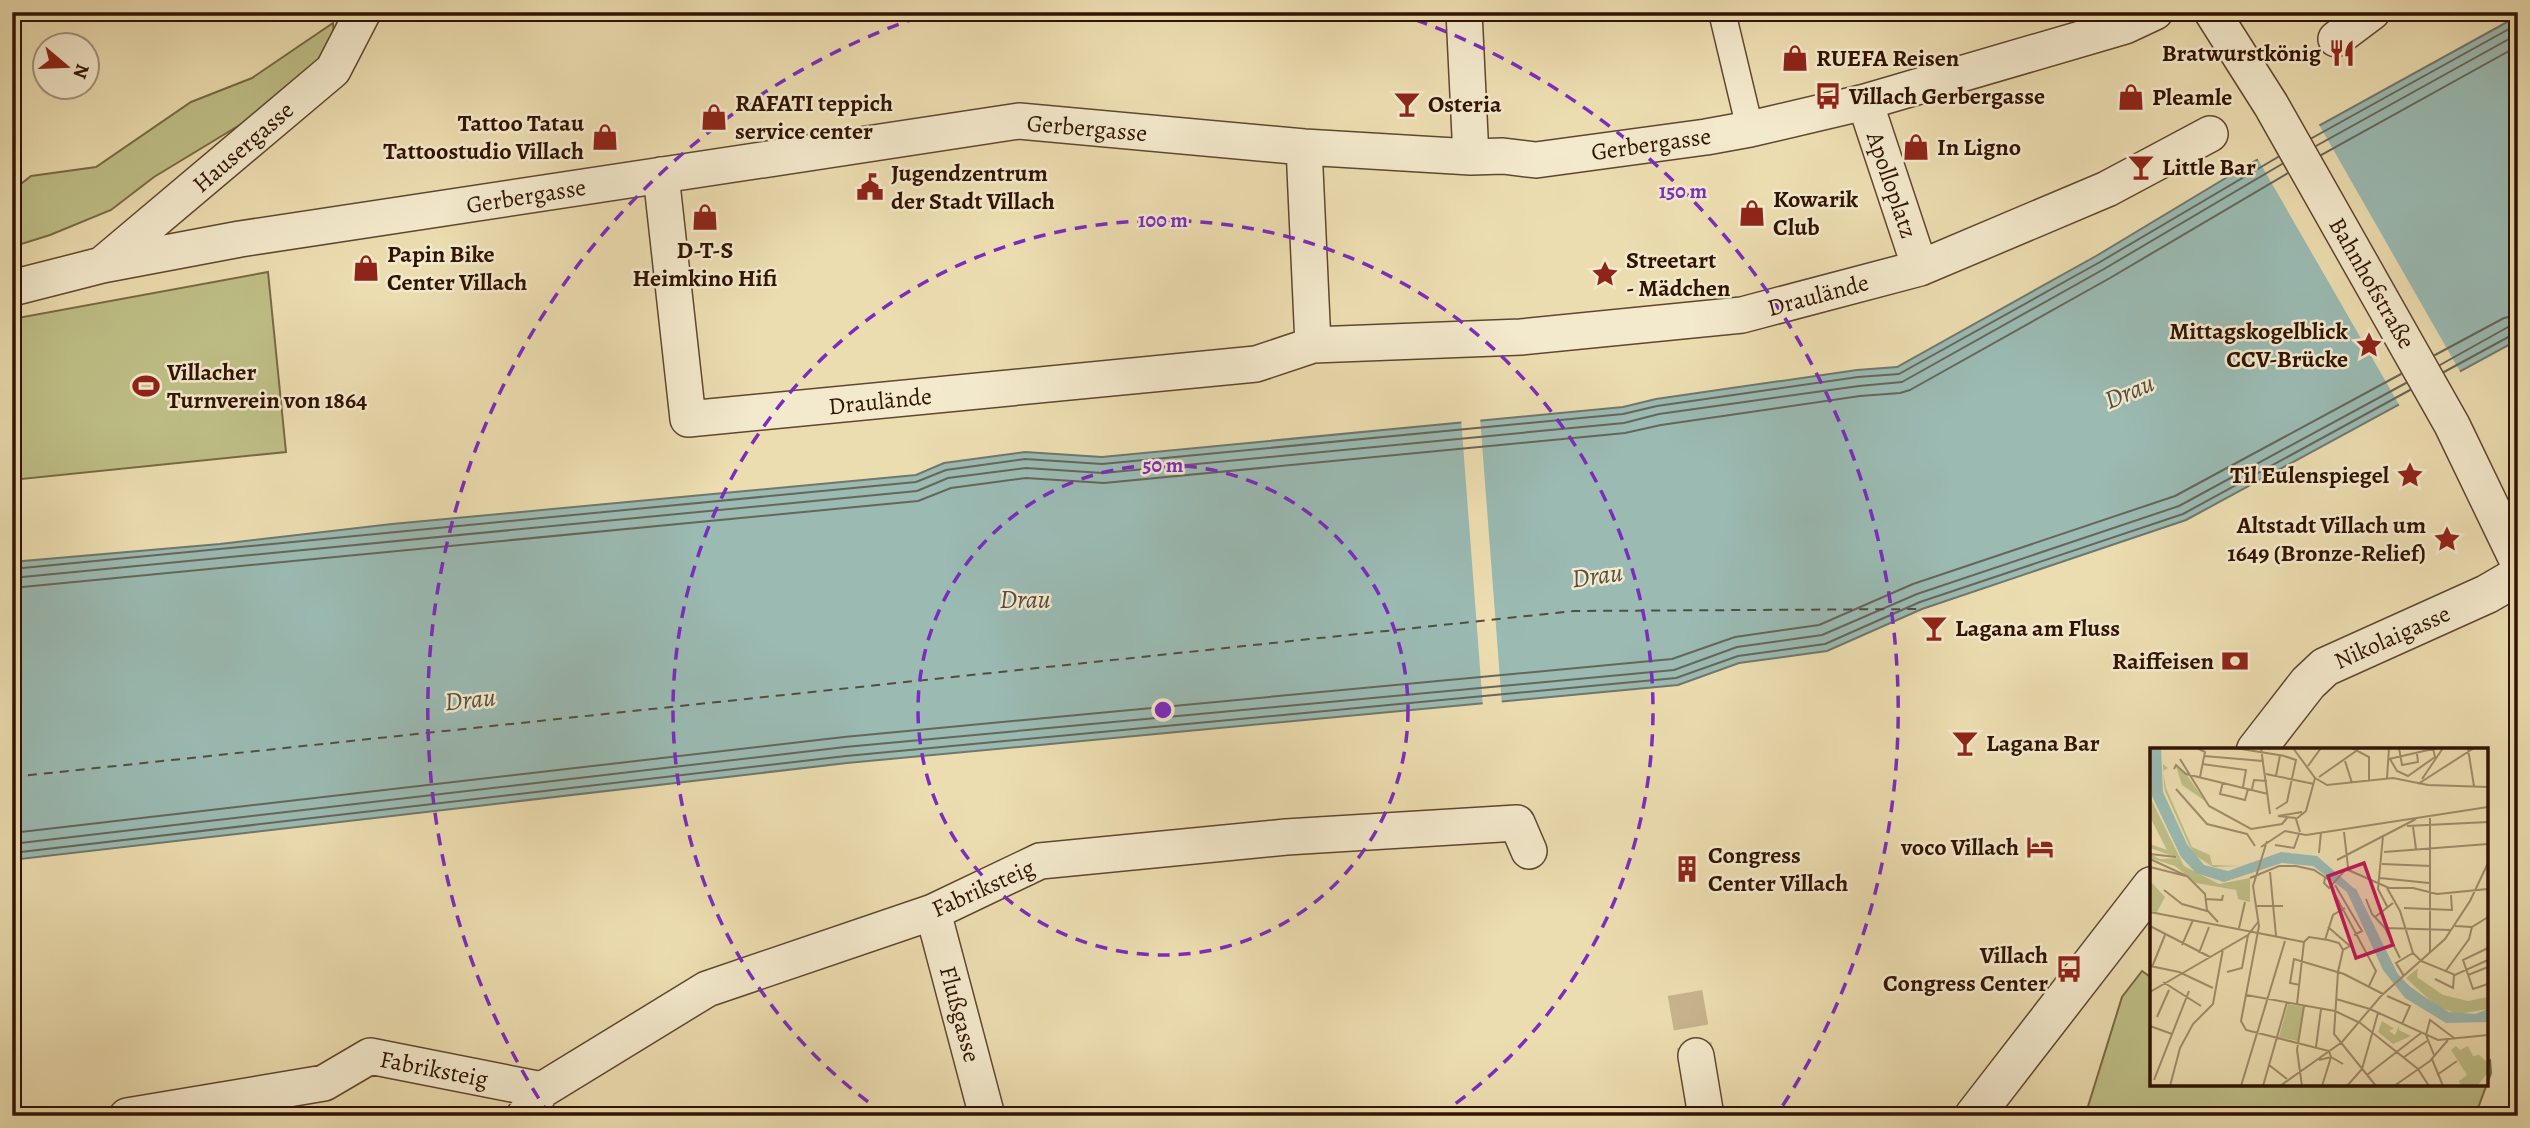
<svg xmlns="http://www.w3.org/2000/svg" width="2530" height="1128" font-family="Alegreya,serif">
  <rect width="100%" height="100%" fill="#ecddb0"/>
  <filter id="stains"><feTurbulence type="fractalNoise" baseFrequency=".00286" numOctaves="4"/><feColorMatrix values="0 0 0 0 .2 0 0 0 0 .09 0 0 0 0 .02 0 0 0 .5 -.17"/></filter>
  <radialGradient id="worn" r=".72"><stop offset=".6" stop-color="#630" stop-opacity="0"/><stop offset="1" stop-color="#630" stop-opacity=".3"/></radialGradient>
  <path fill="#bebf86" stroke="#786944" stroke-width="2" d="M333,23L335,44L320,67L243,123L154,177L111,210L50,235L12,247V191L31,176L96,167L191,102L252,78Z
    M268,272L286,452L12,480V319Z
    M2142,971L2152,978V1084H2486V1058L2490,1060L2491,1073L2475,1116H2085L2122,997Z"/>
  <path fill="#9abab2" stroke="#70776c" stroke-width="2" d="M2518,16V340L2186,520L1922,609L1827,651L1739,663L1678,685L847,763L12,860V562L220,544L392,524L916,475L944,463L1025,452L1102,457L1623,407L1656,399L1857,370L1897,367L2096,256L2244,167Z"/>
  <path fill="#ecddb0" d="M2318,123L2462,375L2401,408L2256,156Z
    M1480,417L1502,705L1483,707L1461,418Z"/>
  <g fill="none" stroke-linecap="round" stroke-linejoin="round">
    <path stroke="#66665a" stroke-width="2" d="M2312,138L2518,24
      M2316,146L2518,34
      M2321,155L2518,46
      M2435,355L2504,318L2518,315
      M2440,365L2508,327L2518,326
      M2444,372L2512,335H2518
      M12,569L916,482L946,470L1025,459L1102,464L1623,414L1657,406L1858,377L1899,374L2100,262L2278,157
      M12,578L917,491L948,478L1026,468L1103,473L1624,423L1659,414L1859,386L1902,382L2104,269L2282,164
      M12,588L918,501L951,488L1026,478L1104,483L1625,433L1661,425L1860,396L1900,393L1910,390L2110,278L2288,173
      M12,833L844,737L1672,659L1735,637L1819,625L1913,584L2175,496L2401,374
      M12,844L845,747L1674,670L1737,647L1822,635L1917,594L2179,506L2406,383
      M12,853L846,756L1676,678L1738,656L1825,644L1920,602L2183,514L2410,390"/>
    <path stroke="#564d40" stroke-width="2" stroke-dasharray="9 7" stroke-linecap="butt" d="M12,777L1574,611L1922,609"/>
    <path stroke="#c7b58d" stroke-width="35" stroke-dasharray="35 18" stroke-linecap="butt" d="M1685,993L1696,1056"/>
    <defs>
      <path id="pedestrian" d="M1722,12L1750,129"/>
      <path id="minor" d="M1464,12L1471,157
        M2212,12L2271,105L2452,425L2518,562
        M2336,39L2372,12
        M1865,102L1920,268
        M1304,147L1313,345
        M661,175L688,419L1256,364L1313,345L1521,337L1742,315L1920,268L2107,189L2210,134
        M104,263L333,70L363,12
        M12,288L102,265L240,239L1019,121L1304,147L1471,157L1503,156L1536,160L1706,137L1750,129L1865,102L2125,26L2155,12
        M933,912L987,1116
        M1696,1056L1706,1116
        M127,1116L324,1083L370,1056L542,1090
        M524,1116L542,1090L707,989L933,912L1040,861L1286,837L1517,823L1529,851"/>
      <path id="tertiary" d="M2256,750L2308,683L2325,667L2487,594L2518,576
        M1974,1116L2152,886"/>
    </defs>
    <use href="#pedestrian" stroke="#60462e" stroke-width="29"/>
    <use href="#minor" stroke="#60462e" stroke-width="38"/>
    <use href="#tertiary" stroke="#60462e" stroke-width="41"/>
    <use href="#pedestrian" stroke="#f3e9cc" stroke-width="26"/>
    <use href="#minor" stroke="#f3e9cc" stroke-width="35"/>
    <use href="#tertiary" stroke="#f3e9cc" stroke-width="38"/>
  </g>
  <g fill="none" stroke="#7b2cbf" stroke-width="3.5" stroke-dasharray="12 9">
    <circle cx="1163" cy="710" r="245"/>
    <path d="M885 1114A490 490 0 1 1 1441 1114"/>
    <path d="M550 1116A735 735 0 0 1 930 13M1396 13A735 735 0 0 1 1776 1116"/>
  </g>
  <defs>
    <symbol id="restaurant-bare" viewBox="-9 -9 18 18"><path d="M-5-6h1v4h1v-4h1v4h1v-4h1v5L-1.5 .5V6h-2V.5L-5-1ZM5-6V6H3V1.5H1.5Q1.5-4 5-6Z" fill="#8f2418" stroke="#f3e9cc" stroke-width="2.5" paint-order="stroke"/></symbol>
    <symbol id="shop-bare" viewBox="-9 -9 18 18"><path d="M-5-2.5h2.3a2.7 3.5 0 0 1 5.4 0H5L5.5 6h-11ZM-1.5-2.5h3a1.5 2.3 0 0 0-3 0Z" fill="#8f2418" stroke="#f3e9cc" stroke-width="2.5" paint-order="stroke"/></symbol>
    <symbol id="bus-bare" viewBox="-9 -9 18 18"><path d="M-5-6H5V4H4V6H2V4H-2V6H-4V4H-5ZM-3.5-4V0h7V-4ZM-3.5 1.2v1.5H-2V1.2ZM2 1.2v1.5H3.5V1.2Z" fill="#8f2418" stroke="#f3e9cc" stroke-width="2.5" paint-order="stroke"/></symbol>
    <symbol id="bar-bare" viewBox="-9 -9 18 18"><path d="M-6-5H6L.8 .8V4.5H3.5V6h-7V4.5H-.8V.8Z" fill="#8f2418" stroke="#f3e9cc" stroke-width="2.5" paint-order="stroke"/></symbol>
    <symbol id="civic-bare" viewBox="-9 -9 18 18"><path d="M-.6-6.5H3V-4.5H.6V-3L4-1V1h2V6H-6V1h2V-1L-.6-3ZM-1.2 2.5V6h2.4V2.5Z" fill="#8f2418" stroke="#f3e9cc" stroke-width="2.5" paint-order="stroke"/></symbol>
    <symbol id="sight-bare" viewBox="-9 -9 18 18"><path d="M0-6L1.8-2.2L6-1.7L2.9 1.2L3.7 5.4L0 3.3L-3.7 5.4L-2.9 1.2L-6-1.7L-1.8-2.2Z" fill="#8f2418" stroke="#f3e9cc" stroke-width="2.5" paint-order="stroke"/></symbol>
    <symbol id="stadium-bare" viewBox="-9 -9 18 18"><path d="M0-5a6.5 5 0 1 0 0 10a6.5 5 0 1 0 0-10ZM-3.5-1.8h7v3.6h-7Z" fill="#8f2418" stroke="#f3e9cc" stroke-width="2.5" paint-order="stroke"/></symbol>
    <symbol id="bank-bare" viewBox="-9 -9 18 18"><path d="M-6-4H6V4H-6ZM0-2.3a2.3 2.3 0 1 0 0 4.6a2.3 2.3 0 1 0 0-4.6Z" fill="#8f2418" stroke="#f3e9cc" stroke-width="2.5" paint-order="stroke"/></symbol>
    <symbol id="hotel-bare" viewBox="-9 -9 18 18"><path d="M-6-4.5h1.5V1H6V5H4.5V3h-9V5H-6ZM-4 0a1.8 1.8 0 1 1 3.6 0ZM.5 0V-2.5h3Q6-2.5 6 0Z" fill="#8f2418" stroke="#f3e9cc" stroke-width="2.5" paint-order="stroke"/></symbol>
    <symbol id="building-bare" viewBox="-9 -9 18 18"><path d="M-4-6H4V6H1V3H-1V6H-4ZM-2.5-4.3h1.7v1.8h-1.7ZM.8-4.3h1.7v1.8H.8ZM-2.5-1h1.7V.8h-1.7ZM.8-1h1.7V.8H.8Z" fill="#8f2418" stroke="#f3e9cc" stroke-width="2.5" paint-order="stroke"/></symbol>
  </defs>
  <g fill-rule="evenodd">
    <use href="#restaurant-bare" x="2323" y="34" width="38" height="38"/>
    <use href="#shop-bare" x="1776" y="39" width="38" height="38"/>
    <use href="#bus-bare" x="1809" y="77" width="38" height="38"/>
    <use href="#shop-bare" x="2112" y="78" width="38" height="38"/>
    <use href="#bar-bare" x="1388" y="85" width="38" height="38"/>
    <use href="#shop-bare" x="695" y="98" width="38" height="38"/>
    <use href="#shop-bare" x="586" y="118" width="38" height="38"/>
    <use href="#shop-bare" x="1897" y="128" width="38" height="38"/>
    <use href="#bar-bare" x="2122" y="148" width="38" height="38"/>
    <use href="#civic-bare" x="851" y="168" width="38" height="38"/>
    <use href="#shop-bare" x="1733" y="194" width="38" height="38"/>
    <use href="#shop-bare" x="686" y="198" width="38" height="38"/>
    <use href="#shop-bare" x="347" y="249" width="38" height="38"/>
    <use href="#sight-bare" x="1586" y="255" width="38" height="38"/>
    <use href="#sight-bare" x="2350" y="326" width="38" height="38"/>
    <use href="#stadium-bare" x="127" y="367" width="38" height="38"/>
    <use href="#sight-bare" x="2391" y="456" width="38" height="38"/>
    <use href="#sight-bare" x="2428" y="520" width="38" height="38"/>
    <use href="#bar-bare" x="1915" y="609" width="38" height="38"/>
    <use href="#bank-bare" x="2216" y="642" width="38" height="38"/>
    <use href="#bar-bare" x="1946" y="724" width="38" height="38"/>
    <use href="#hotel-bare" x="2021" y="828" width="38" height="38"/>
    <use href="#building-bare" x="1668" y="850" width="38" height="38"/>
    <use href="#bus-bare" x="2050" y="950" width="38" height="38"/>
  </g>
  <g text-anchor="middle" stroke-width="5" stroke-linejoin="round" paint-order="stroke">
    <g font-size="24" font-weight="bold" fill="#311302" stroke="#f3e9cc" text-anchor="start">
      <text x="2321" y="61" text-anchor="end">Bratwurstkönig</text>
      <text x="1816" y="66">RUEFA Reisen</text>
      <text x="1849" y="104">Villach Gerbergasse</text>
      <text x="2152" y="105">Pleamle</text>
      <text x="735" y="111">RAFATI teppich<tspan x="735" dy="28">service center</tspan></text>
      <text x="1428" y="112">Osteria</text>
      <text x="584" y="131" text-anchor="end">Tattoo Tatau<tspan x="584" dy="28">Tattoostudio Villach</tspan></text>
      <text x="1937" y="155">In Ligno</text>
      <text x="2162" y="175">Little Bar</text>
      <text x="891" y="181">Jugendzentrum<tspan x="891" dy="28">der Stadt Villach</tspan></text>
      <text x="1773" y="207">Kowarik<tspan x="1773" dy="28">Club</tspan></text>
      <text x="705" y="258" text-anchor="middle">D-T-S<tspan x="705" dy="28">Heimkino Hifi</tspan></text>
      <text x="387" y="262">Papin Bike<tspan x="387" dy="28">Center Villach</tspan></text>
      <text x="1626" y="268">Streetart<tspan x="1626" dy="28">- Mädchen</tspan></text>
      <text x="2348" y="339" text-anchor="end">Mittagskogelblick<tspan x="2348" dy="28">CCV-Brücke</tspan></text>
      <text x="167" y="380">Villacher<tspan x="167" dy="28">Turnverein von 1864</tspan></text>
      <text x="2389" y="483" text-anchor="end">Til Eulenspiegel</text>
      <text x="2426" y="533" text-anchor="end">Altstadt Villach um<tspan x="2426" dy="28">1649 (Bronze-Relief)</tspan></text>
      <text x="1955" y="636">Lagana am Fluss</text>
      <text x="2214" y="669" text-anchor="end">Raiffeisen</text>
      <text x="1986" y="751">Lagana Bar</text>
      <text x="2019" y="855" text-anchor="end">voco Villach</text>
      <text x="1708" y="863">Congress<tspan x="1708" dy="28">Center Villach</tspan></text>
      <text x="2048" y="963" text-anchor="end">Villach<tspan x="2048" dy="28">Congress Center</tspan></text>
    </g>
    <g font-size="24" fill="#311302" stroke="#f3e9cc">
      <text transform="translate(1087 128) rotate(5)" y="8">Gerbergasse</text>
      <text transform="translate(1651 144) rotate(-8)" y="8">Gerbergasse</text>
      <text transform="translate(243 147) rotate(-41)" y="8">Hausergasse</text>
      <text transform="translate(1892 185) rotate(71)" y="8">Apolloplatz</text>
      <text transform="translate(526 196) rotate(-9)" y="8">Gerbergasse</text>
      <text transform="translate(2372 283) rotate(60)" y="8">Bahnhofstraße</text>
      <text transform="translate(1818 295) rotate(-15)" y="8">Draulände</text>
      <text transform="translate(880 401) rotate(-6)" y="8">Draulände</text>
      <text transform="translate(2392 637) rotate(-24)" y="8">Nikolaigasse</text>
      <text transform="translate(983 888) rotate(-24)" y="8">Fabriksteig</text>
      <text transform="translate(960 1014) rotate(75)" y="8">Flußgasse</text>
      <text transform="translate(434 1069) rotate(11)" y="8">Fabriksteig</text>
    </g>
    <g font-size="26" font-style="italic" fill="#564d40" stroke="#f3e9cc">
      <text transform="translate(2129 391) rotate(-23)" y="9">Drau</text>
      <text transform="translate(1597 575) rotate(-8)" y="9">Drau</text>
      <text x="1025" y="608">Drau</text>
      <text transform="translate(470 699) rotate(-6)" y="9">Drau</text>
    </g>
  </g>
  <g transform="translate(2150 748)">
    <rect width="338" height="338" fill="#ecddb0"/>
    <path d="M13,16L18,20L13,23L16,40L42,99L60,107L62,117L91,118L63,119L45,107L39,97L15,43L14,37ZM26,18L36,26L55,53L32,37ZM0,49L34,118L69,136L100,130V154L88,151L86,142L46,135L25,118L0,110V106L10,111L28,110L0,100V96L17,102L0,69ZM0,133L15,149L7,164L0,162ZM268,220L267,229L293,247L318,253L338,249V261L308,266L286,258L256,230ZM138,256L154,259L148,293L129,289ZM232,273L243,280L245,276L243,281L239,283L245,287L249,278V282L261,288L243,296L228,284ZM306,298L310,302L318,298L323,308L329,307L338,315V325L327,338H311L309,333L317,327L301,302Z" fill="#bebf86"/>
    <path d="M0,0H11L13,44L37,96L54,117L78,123L131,104L167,108L207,143L247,225L263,242L299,264L325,266L338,261V274L296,275L255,250L233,222L197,144L163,118L132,115L74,134L46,125L31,109L2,48Z" fill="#9abab2"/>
    <path fill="none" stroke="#9abab2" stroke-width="3.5" d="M204,141L248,231M252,235L304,272H324L338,266"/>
    <path fill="none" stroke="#a18c6a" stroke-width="2" d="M47,0L55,4L50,29M85,0L135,8M111,0L120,66M143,0L165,30L156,63L146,71L150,84M202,0L219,9V33M249,0L252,17L268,14L267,6M318,1L324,38M54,8L113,13M30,11L59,58L101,81L132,76L137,70M239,11L287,0M240,11L247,23L258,28L285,9L283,0M195,13L202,35M52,16L96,22L93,39M158,18L171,0M24,21L26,17L36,26L118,46M116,26L164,36M126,28L130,7M169,29L209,1M165,30L177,37L243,30L278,37L338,39M237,30L239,0M272,31L293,0M73,34L70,46L83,49L95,52L98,41M268,36L324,0M26,41L57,76L97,86L105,98M102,41L104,32L117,33M126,61L137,54L146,12L134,8M146,70L128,68L152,64M280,70V205M257,78L338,74M263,79L266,101M233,88L228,141L238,160M117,93L103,138L109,178L96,247L185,263L208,274M125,97L144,100L149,86M111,99L135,83L156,87L338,59M234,104L338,96M169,105L171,84M0,106L26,109M0,111L37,128L55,146L57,162L68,174M187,112L266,71M232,116L281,118M0,119L36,128M196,121L239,140H263L287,146L338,141M120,124L126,188M100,130L129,118H146L164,122L181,133M175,130L174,135L179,140L198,119L194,84M230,130L279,135M185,137L212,183L204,187M181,139L226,223L219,238M237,140L250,163L263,205L271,213L305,227L338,212M14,142L32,156L57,163M56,151L72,152L73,147M216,151L222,166L235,180L301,182M106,158H133M254,160L302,162L301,147M0,164L108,185M225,169L243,155M0,178L60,209M305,178L322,179L338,169M178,179L200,198M89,180L95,154M235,180L250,210M108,185L154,194M175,192L183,167L195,160M154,194L159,189L178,192L189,195L193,202M32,197L43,172M200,198L193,202L188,224L184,286L226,338M338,200L313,212L323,241L338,236M49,205L59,179M0,218L29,224L63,240M2,219L15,187M77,224L92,220L98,187M295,224L319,191L322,179M318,227L338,219M254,228L246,215L263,205M285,231L303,240L304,227M13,234L51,258M150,237L140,235L144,211L194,226L233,246M0,244L98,187L108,174M96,247L91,273L96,282L179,303L181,309L172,338M237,248L260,258L252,276M186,251L220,261M147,256L154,194M220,261L288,292L338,287M7,269L19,242M209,274L268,321L279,338M0,278L22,286M166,299L171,261M284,307L276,287L280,272L304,290M254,309L277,293M282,311L293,338M169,312L181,309L193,316M119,317L137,331M217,327L271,285M287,327L307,313M4,332L39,243M20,338L30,300L43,276L63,256L73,201M91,338L135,193M113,338L137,254M130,338L192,294L231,248L295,191L320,153L338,115M152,338L147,302L154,258M197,338L212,321L228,265M244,338L280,313L298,292"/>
    <path fill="#c2185b" fill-opacity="0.15" stroke="#c2185b" stroke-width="3.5" d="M214,115L243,197L206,210L178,128Z"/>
    <rect width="338" height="338" fill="none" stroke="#311302" stroke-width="3.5"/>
  </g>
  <circle cx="1163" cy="710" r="10" fill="#7b2cbf" stroke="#f3e9cc" stroke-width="3.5"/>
  <g font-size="21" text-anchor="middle" font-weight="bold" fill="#7b2cbf" stroke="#f3e9cc" stroke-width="5" stroke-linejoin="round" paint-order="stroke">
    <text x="1683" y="198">150 m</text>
    <text x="1163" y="227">100 m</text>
    <text x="1163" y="472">50 m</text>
  </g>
  <rect width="2530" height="1128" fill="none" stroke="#ecddb0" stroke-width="42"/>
  <rect x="14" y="14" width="2502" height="1100" fill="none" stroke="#311302" stroke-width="3.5"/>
  <rect x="21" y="21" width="2488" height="1086" fill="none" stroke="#311302" stroke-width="2"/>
  <g transform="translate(66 66) rotate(109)"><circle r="33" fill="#f3e9cc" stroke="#a5937b" stroke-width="2"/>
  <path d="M0-5L12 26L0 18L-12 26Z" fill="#8f2418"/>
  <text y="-10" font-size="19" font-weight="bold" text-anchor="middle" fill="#311302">N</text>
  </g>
  <rect width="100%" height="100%" filter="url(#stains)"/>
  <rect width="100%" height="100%" fill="url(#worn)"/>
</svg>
